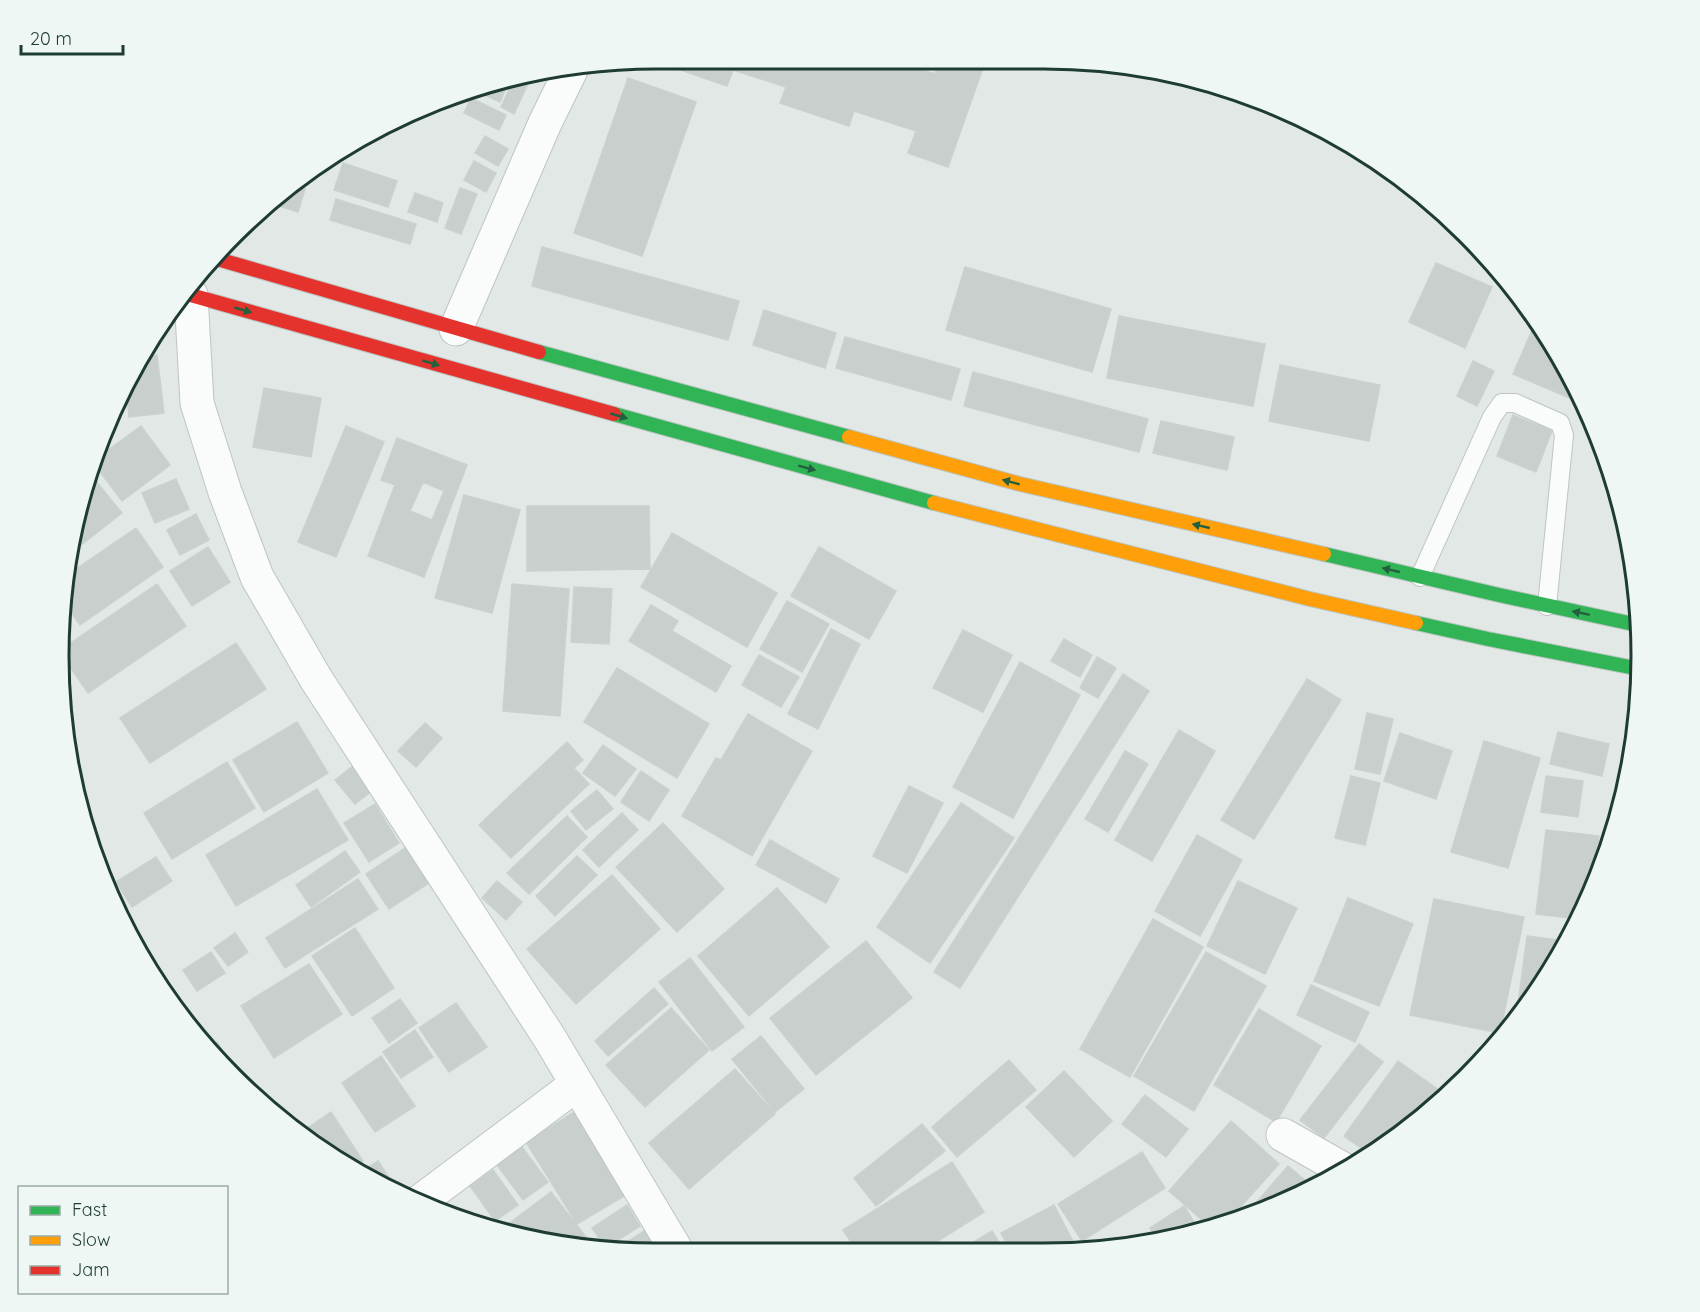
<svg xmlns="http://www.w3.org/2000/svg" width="1700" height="1312" font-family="Quicksand,sans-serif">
  <rect width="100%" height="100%" fill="#e1e8e5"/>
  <path fill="#c8cfcc" stroke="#cad1ce" stroke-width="1.5" fill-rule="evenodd" d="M682,59H891L935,74L940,59H958L983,68L948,167L908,153L916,131L854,111L849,126L780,103L786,87L733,70L727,86L678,69Z
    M532,75L514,114L501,107L515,77Z
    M628,78L696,102L642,256L574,233Z
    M499,80L508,83L500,102L474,90Z
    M471,98L506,115L499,130L464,113Z
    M485,136L508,149L498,166L475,153Z
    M474,161L496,173L486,192L464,180Z
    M343,163L397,181L388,207L334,190Z
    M296,186L305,189L298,212L276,205L278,200Z
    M460,188L477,194L461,234L445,228Z
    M415,193L443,203L437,222L408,212Z
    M336,199L416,224L410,244L330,220Z
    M542,247L739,301L728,340L532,286Z
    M1436,263L1492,287L1465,348L1409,322Z
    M965,267L1111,309L1092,372L946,330Z
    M764,310L836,333L825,368L753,345Z
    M1119,316L1265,344L1253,406L1107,378Z
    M1537,319L1576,389L1572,399L1513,374Z
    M845,337L960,369L951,400L836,368Z
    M157,355L164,413L129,417L126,388L138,358Z
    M1473,361L1494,371L1477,406L1457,396Z
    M1280,365L1380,385L1369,441L1269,421Z
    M973,372L1148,419L1139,452L964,406Z
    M264,388L321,398L311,457L253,447Z
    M1513,415L1552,431L1536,472L1497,456Z
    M1161,421L1234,437L1227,470L1153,453Z
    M141,426L170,465L122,501L94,464L96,459Z
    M346,426L384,442L336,557L298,542Z
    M397,438L467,465L424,577L368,556L395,485L381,480ZM423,482L444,491L432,520L410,511Z
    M90,474L122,513L72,552L79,502Z
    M176,479L189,509L155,523L142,493Z
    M464,495L520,510L492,613L435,598Z
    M527,506H649L650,569L527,571Z
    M196,514L209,540L180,555L167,530Z
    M1625,524L1630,540L1631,546L1621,544Z
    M136,528L163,567L80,625L65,604L69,574Z
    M672,533L777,593L747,647L641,587Z
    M208,547L230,582L192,606L170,571Z
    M819,547L896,591L869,639L791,596Z
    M157,584L186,626L88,693L59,651Z
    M512,584L569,589L560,716L503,711Z
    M574,587L612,589L609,644L571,642Z
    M787,601L829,624L802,672L760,649Z
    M651,605L678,621L672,631L731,666L716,692L629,641Z
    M831,629L860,644L818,729L788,714Z
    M963,630L1012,655L983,712L933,688Z
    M1064,639L1092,655L1080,677L1051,661Z
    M236,643L266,689L150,763L120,718Z
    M759,655L799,677L781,707L742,685Z
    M1097,657L1116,668L1098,698L1080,688Z
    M1020,662L1080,695L1013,818L953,787Z
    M617,668L709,724L677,778L584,722Z
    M1123,674L1149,691L960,988L934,972Z
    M1307,679L1341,700L1254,839L1221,820Z
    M1367,713L1393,719L1380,774L1355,769Z
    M748,714L812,751L752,856L682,816L716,758L721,760Z
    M297,722L328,773L264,812L233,760Z
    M425,723L442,738L416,767L398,751Z
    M1179,730L1215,751L1152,861L1115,840Z
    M1558,732L1609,744L1602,776L1550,764Z
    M1400,733L1452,751L1436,799L1384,781Z
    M1484,741L1540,758L1508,868L1451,852Z
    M567,742L583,760L574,768L589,784L511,858L479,825Z
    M603,745L636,769L615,796L583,773Z
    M1125,751L1148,764L1108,832L1085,819Z
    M227,762L255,808L172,859L144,813Z
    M358,762L377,787L355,804L335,780Z
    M641,771L669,790L649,821L621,802Z
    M1351,776L1380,783L1365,845L1335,838Z
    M1546,776L1583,781L1578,817L1541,812Z
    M909,786L943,803L907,873L873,856Z
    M317,789L348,840L236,906L206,855Z
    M597,790L613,809L586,830L571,811Z
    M961,803L1014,838L930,963L877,927Z
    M375,804L399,843L369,862L344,823Z
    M622,813L638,830L599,867L583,850Z
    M567,816L587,837L529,894L507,873Z
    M663,823L724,889L677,932L616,867Z
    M1546,830L1599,836L1592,892L1578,919L1536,914Z
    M1197,835L1242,860L1200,936L1155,911Z
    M770,840L839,879L826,903L756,865Z
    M405,848L429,883L389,909L366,874Z
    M345,851L360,872L311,907L296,885Z
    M577,856L597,875L555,916L536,896Z
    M156,857L172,881L132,907L116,882Z
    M612,875L660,929L576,1004L527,949Z
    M358,879L378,909L285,968L266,938Z
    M108,880L126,907L118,912L104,883Z
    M497,881L522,902L506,920L482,898Z
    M1238,881L1297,908L1265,974L1207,946Z
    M777,888L829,947L749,1016L698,956Z
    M1348,898L1413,924L1379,1006L1314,981Z
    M1434,899L1524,917L1500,1033L1410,1015Z
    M1153,919L1203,947L1130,1077L1080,1049Z
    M355,928L394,988L352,1016L312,956Z
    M235,933L248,952L228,966L214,948Z
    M1527,936L1566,941L1541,988L1521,1012H1517Z
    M866,941L912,998L816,1075L770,1018Z
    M211,952L225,973L197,991L183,970Z
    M1206,952L1266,986L1194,1111L1134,1076Z
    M690,958L744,1027L712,1051L659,982Z
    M309,964L342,1014L274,1058L241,1006Z
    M1311,985L1369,1012L1355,1042L1297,1015Z
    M654,988L668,1004L608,1056L595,1041Z
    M400,999L417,1023L389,1043L372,1018Z
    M456,1003L487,1047L449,1072L419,1028Z
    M671,1008L709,1050L645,1107L606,1065Z
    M1259,1009L1321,1046L1276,1122L1214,1085Z
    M415,1030L433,1057L401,1078L383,1052Z
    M761,1036L804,1089L775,1112L732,1059Z
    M217,1042L245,1088L234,1079L208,1047Z
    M1359,1044L1383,1062L1324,1138L1300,1120Z
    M381,1056L415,1106L375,1132L342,1083Z
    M1009,1060L1036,1090L957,1157L932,1127Z
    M1398,1061L1446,1095L1371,1155L1344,1136Z
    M735,1069L775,1114L689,1189L649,1143Z
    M1064,1071L1112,1121L1074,1157L1026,1107Z
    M1145,1095L1188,1129L1166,1157L1122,1124Z
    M331,1112L363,1161L353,1168L324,1153L300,1133Z
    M574,1112L626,1195L577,1224L526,1142Z
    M1231,1121L1279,1164L1225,1224L1211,1228L1169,1191Z
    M922,1124L945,1151L876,1206L854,1178Z
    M522,1147L548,1182L523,1200L497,1165Z
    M1142,1152L1165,1188L1082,1241L1058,1204Z
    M378,1161L399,1193L361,1172Z
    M952,1162L984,1212L927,1248H855L843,1230Z
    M1288,1166L1311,1185L1242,1219Z
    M493,1170L518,1205L495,1221L470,1186Z
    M551,1192L590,1242L582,1248L503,1228Z
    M627,1205L640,1226L606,1248L592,1228Z
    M1054,1205L1076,1247L1073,1248H1009L1001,1233Z
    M1184,1206L1199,1230L1158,1240L1150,1228Z
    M647,1229L658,1245L653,1248H618Z
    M992,1231L1003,1248H964Z"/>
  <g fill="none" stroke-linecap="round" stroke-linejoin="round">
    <defs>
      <path id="lane" d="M1420,577L1492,417L1502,403H1515L1560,423L1564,435L1547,606"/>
      <path id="street" d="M191,295L197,403L225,492L257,577L316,679L549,1037L675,1248
        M456,329L545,123L571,70
        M1283,1135L1343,1169
        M418,1203L577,1084"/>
      <path id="fast" d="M539,352L849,437
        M614,414L934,503
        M1324,554L1499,595L1638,625
        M1416,623L1488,639L1640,669"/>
      <path id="slow" d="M849,437L1020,484L1324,554
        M934,503L1310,599L1416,623"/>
      <path id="jam" d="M214,258L539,352
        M187,294L614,414"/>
    </defs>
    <use href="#lane" stroke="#bec5c2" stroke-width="20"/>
    <use href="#street" stroke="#bec5c2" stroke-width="35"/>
    <use href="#fast" stroke="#bbc5c1" stroke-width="16"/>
    <use href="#slow" stroke="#bbc5c1" stroke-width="16"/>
    <use href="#jam" stroke="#bbc5c1" stroke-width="16"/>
    <use href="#lane" stroke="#fafcfb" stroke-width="18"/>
    <use href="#street" stroke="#fafcfb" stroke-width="33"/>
    <use href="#fast" stroke="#30b455" stroke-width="14"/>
    <use href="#slow" stroke="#ff9f0a" stroke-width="14"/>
    <use href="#jam" stroke="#e5322d" stroke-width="14"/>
  </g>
  <defs><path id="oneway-solid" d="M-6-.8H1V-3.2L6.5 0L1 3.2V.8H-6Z" transform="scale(1.5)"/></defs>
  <g fill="#23603d">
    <use href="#oneway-solid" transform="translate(243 310) rotate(16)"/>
    <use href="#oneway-solid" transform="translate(431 363) rotate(16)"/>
    <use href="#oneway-solid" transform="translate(619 416) rotate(16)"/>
    <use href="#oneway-solid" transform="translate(807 468) rotate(15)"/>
    <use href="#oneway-solid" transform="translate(1011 482) rotate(-165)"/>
    <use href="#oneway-solid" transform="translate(1201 526) rotate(-167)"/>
    <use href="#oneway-solid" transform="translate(1391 570) rotate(-167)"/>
    <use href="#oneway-solid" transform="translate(1581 613) rotate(-168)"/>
  </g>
  <path d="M0 0H1700V1312H0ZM656 69H1044A587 587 0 0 1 1631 656V656A587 587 0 0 1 1044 1243H656A587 587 0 0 1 69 656V656A587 587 0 0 1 656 69Z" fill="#eef7f3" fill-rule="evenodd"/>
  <path fill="none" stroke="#1e3c33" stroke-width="3" d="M656 69H1044A587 587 0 0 1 1631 656V656A587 587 0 0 1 1044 1243H656A587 587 0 0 1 69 656V656A587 587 0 0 1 656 69Z"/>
  <rect x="18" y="1186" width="210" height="108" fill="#eef7f3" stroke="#9baca6" stroke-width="1.5"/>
  <rect x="30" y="1206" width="30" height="9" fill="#30b455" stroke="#9baca6" stroke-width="1.5"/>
  <text x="72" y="1216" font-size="18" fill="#1e3c33">Fast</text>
  <rect x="30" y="1236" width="30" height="9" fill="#ff9f0a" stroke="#9baca6" stroke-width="1.5"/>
  <text x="72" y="1246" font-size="18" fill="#1e3c33">Slow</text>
  <rect x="30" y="1266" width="30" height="9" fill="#e5322d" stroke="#9baca6" stroke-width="1.5"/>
  <text x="72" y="1276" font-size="18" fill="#1e3c33">Jam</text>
  <path d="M21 45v9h102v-9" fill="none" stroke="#1e3c33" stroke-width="3"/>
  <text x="30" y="45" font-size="18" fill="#1e3c33" stroke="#eef7f3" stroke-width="4.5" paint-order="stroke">20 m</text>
</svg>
